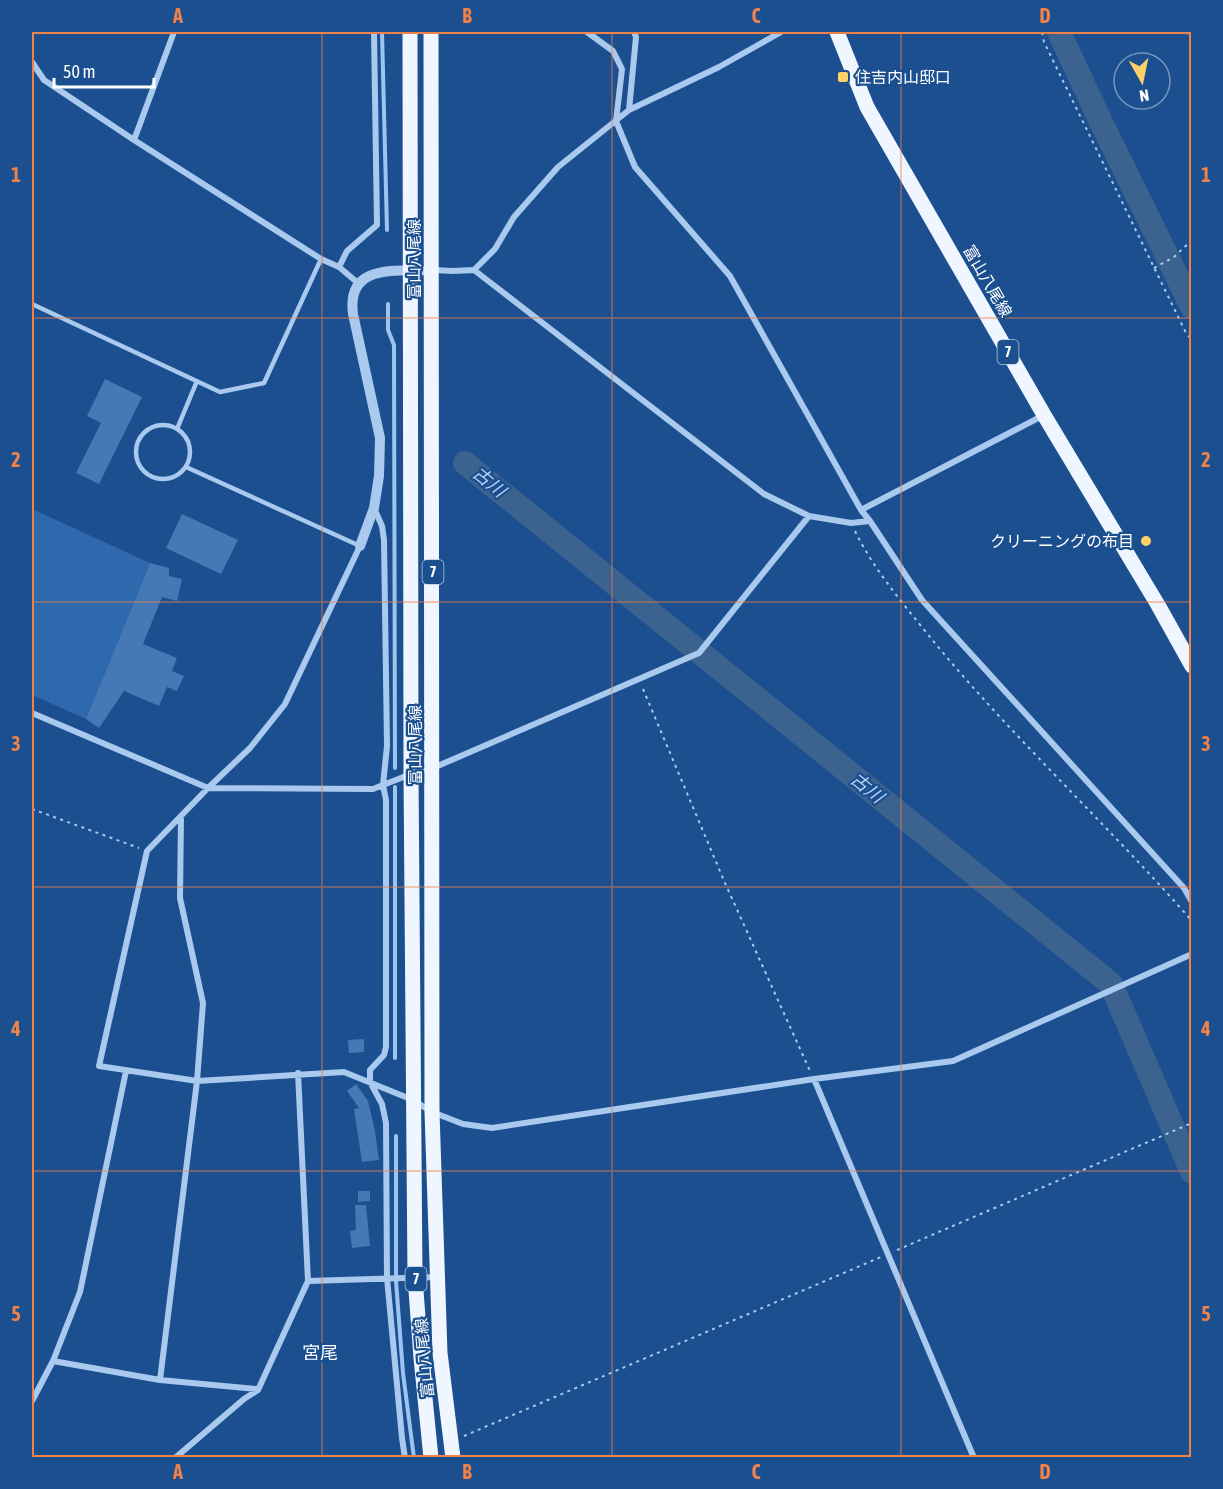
<svg xmlns="http://www.w3.org/2000/svg" width="1223" height="1489" font-family="'Asap Condensed','Noto Sans JP',sans-serif">
  <rect width="100%" height="100%" fill="#1b4f8f"/>
  <path fill="#2e69ad" d="M32,509L150,563L86,719L32,695Z"/>
  <g fill="none" stroke-linecap="round" stroke-linejoin="round">
    <path stroke="#9cc4f0" stroke-width="4" d="M382,32L387,230
      M388,304V330L394,345L395,768
      M395,1058V787
      M396,1136V1281L403,1373L414,1458"/>
    <path stroke="#3c6290" stroke-width="24" d="M1059,32L1100,120L1192,307
      M465,463L1111,984L1192,1172"/>
  </g>
  <path fill="#4478b7" d="M105,379L142,397L99,484L76,473L101,423L87,416Z
    M182,514L238,540L221,574L166,548Z
    M150,563L169,568V576L182,579L177,601L162,597L143,644L177,658L172,671L184,676L177,691L167,687L159,706L124,691L99,728L86,719Z
    M364,1039V1052L349,1053L348,1040Z
    M356,1084L368,1101L375,1131L379,1160L362,1162L354,1109L359,1108L347,1091Z
    M358,1191H370V1201L358,1202Z
    M355,1205H366L370,1246L352,1248L350,1231L356,1230Z"/>
  <g fill="none" stroke-linecap="round" stroke-linejoin="round">
    <path stroke="#a9c9ee" stroke-width="2" stroke-dasharray="3 4.5" stroke-linecap="butt" d="M1042,32L1044,42L1186,333L1192,340
      M1186,32L1192,38
      M1154,268L1174,257L1192,240
      M855,531C875,572 906,607 934,642C1015,740 1108,825 1192,921
      M643,689L725,883L810,1071
      M32,809L139,848
      M897,1250L1192,1123
      M464,1436L881,1257"/>
    <path stroke="#a9c9ee" stroke-width="4.5" d="M32,304L220,392L264,383L321,259
      M136 452a27 27 0 1 1 54 0a27 27 0 1 1-54 0Z
      M177,429L197,381
      M186,467L360,546"/>
    <path stroke="#a9c9ee" stroke-width="6" d="M587,32L613,51L622,69L616,121L635,167L730,276L861,510L870,521L922,600L1184,888L1192,902
      M32,62L44,80L134,140L321,259L339,267L358,283
      M629,110L636,37L634,32
      M134,140L174,32
      M339,267L347,251L377,225L374,32
      M433,270L453,271L474,270L495,249L514,217L558,167L629,110L719,67L781,32
      M474,270L764,494L809,516L851,523L870,521
      M374,508L382,526L384,540L387,746L383,785L386,800V1047L384,1055L370,1070V1082L382,1104L386,1123L387,1278L402,1438L405,1458
      M861,510L1044,415
      M360,546L285,704L250,748L208,788L147,851L99,1066L197,1081L344,1072L413,1100L432,1112L463,1124L492,1128L814,1079L953,1061L1192,954
      M32,713L208,788L373,789L411,774L433,768L699,653L809,516
      M298,1073L308,1281
      M814,1079L974,1458
      M53,1361L160,1380L257,1389
      M160,1380L197,1081L203,1003L180,898L181,816
      M32,1401L53,1361L80,1292L126,1071
      M175,1458L244,1399L258,1390L308,1281L437,1277"/>
    <path stroke="#a9c9ee" stroke-width="10" d="M360,546L374,508L379,476L380,438L353,314C346,262 398,272 433,270"/>
    <path stroke="#f0f6ff" stroke-width="15" d="M410,32L411,774L415,1277L421,1358L431,1458
      M431,32L432,1112L440,1353L453,1458
      M837,32L867,107L1044,415L1158,605L1192,666"/>
  </g>
  <path fill="none" stroke="#ee8249" stroke-width="1.5" stroke-opacity="0.55" d="M322,32V1458M612,32V1458M901,32V1458M32,318H1192M32,602H1192M32,887H1192M32,1171H1192"/>
  <g fill="#ffd166" stroke="#1b4f8f" stroke-width="2">
    <rect x="837" y="71" width="12" height="12" rx="3"/>
    <circle cx="1146" cy="541" r="6"/>
  </g>
  <g text-anchor="middle" stroke-width="4.5" stroke-linejoin="round" paint-order="stroke">
    <g fill="#1b4f8f" stroke="#bbcadd" stroke-width="1.5">
      <rect x="997.5" y="340" width="21" height="24" rx="4.5"/>
      <rect x="422.5" y="560" width="21" height="24" rx="4.5"/>
      <rect x="405.5" y="1267" width="21" height="24" rx="4.5"/>
    </g>
    <g font-size="15" font-weight="bold" fill="#fff">
      <text x="1008" y="357">7</text>
      <text x="433" y="577">7</text>
      <text x="416" y="1284">7</text>
    </g>
    <g font-size="16" fill="#fff" stroke="#1b4f8f" text-anchor="start">
      <text x="855" y="83">住吉内山邸口</text>
      <text x="1134" y="547" text-anchor="end">クリーニングの布目</text>
    </g>
    <g font-size="16" fill="#fff" stroke="#1b4f8f">
      <text transform="translate(414 259) rotate(-90)" y="6">富山八尾線</text>
      <text transform="translate(988 281) rotate(60)" y="6">富山八尾線</text>
      <text transform="translate(415 745) rotate(-90)" y="6">富山八尾線</text>
      <text transform="translate(424 1358) rotate(-95)" y="6">富山八尾線</text>
    </g>
    <g font-size="18" font-style="italic" fill="#b5d3f5" stroke="#1b4f8f">
      <text transform="translate(489 482) rotate(39)" y="6">古川</text>
      <text transform="translate(867 788) rotate(39)" y="6">古川</text>
    </g>
    <g font-size="18" fill="#fff" stroke="#1b4f8f">
      <text x="320" y="1359">宮尾</text>
    </g>
  </g>
  <rect width="1223" height="1489" fill="none" stroke="#1b4f8f" stroke-width="66"/>
  <g transform="translate(1142 81) rotate(171)"><circle r="28" fill="#1b4f8f" stroke="#7695bc" stroke-width="1.5"/>
  <path d="M0-4.5L10 22L0 15L-10 22Z" fill="#ffd166"/>
  <text y="-9" font-size="16" font-weight="bold" text-anchor="middle" fill="#ffffff">N</text>
  </g>
  <path d="M54 78v9h100v-9" fill="none" stroke="#ffffff" stroke-width="3"/>
  <text x="63" y="78" font-size="18" fill="#ffffff" stroke="#1b4f8f" stroke-width="4.5" paint-order="stroke">50 m</text>
  <rect x="33" y="33" width="1157" height="1423" fill="none" stroke="#ee8249" stroke-width="2"/>
  <g font-size="20" text-anchor="middle" font-weight="bold" fill="#ee8249">
    <text x="178" y="23">A</text>
    <text x="467" y="23">B</text>
    <text x="756" y="23">C</text>
    <text x="1045" y="23">D</text>
    <text x="16" y="182">1</text>
    <text x="1206" y="182">1</text>
    <text x="16" y="467">2</text>
    <text x="1206" y="467">2</text>
    <text x="16" y="751">3</text>
    <text x="1206" y="751">3</text>
    <text x="16" y="1036">4</text>
    <text x="1206" y="1036">4</text>
    <text x="16" y="1321">5</text>
    <text x="1206" y="1321">5</text>
    <text x="178" y="1479">A</text>
    <text x="467" y="1479">B</text>
    <text x="756" y="1479">C</text>
    <text x="1045" y="1479">D</text>
  </g>
</svg>
